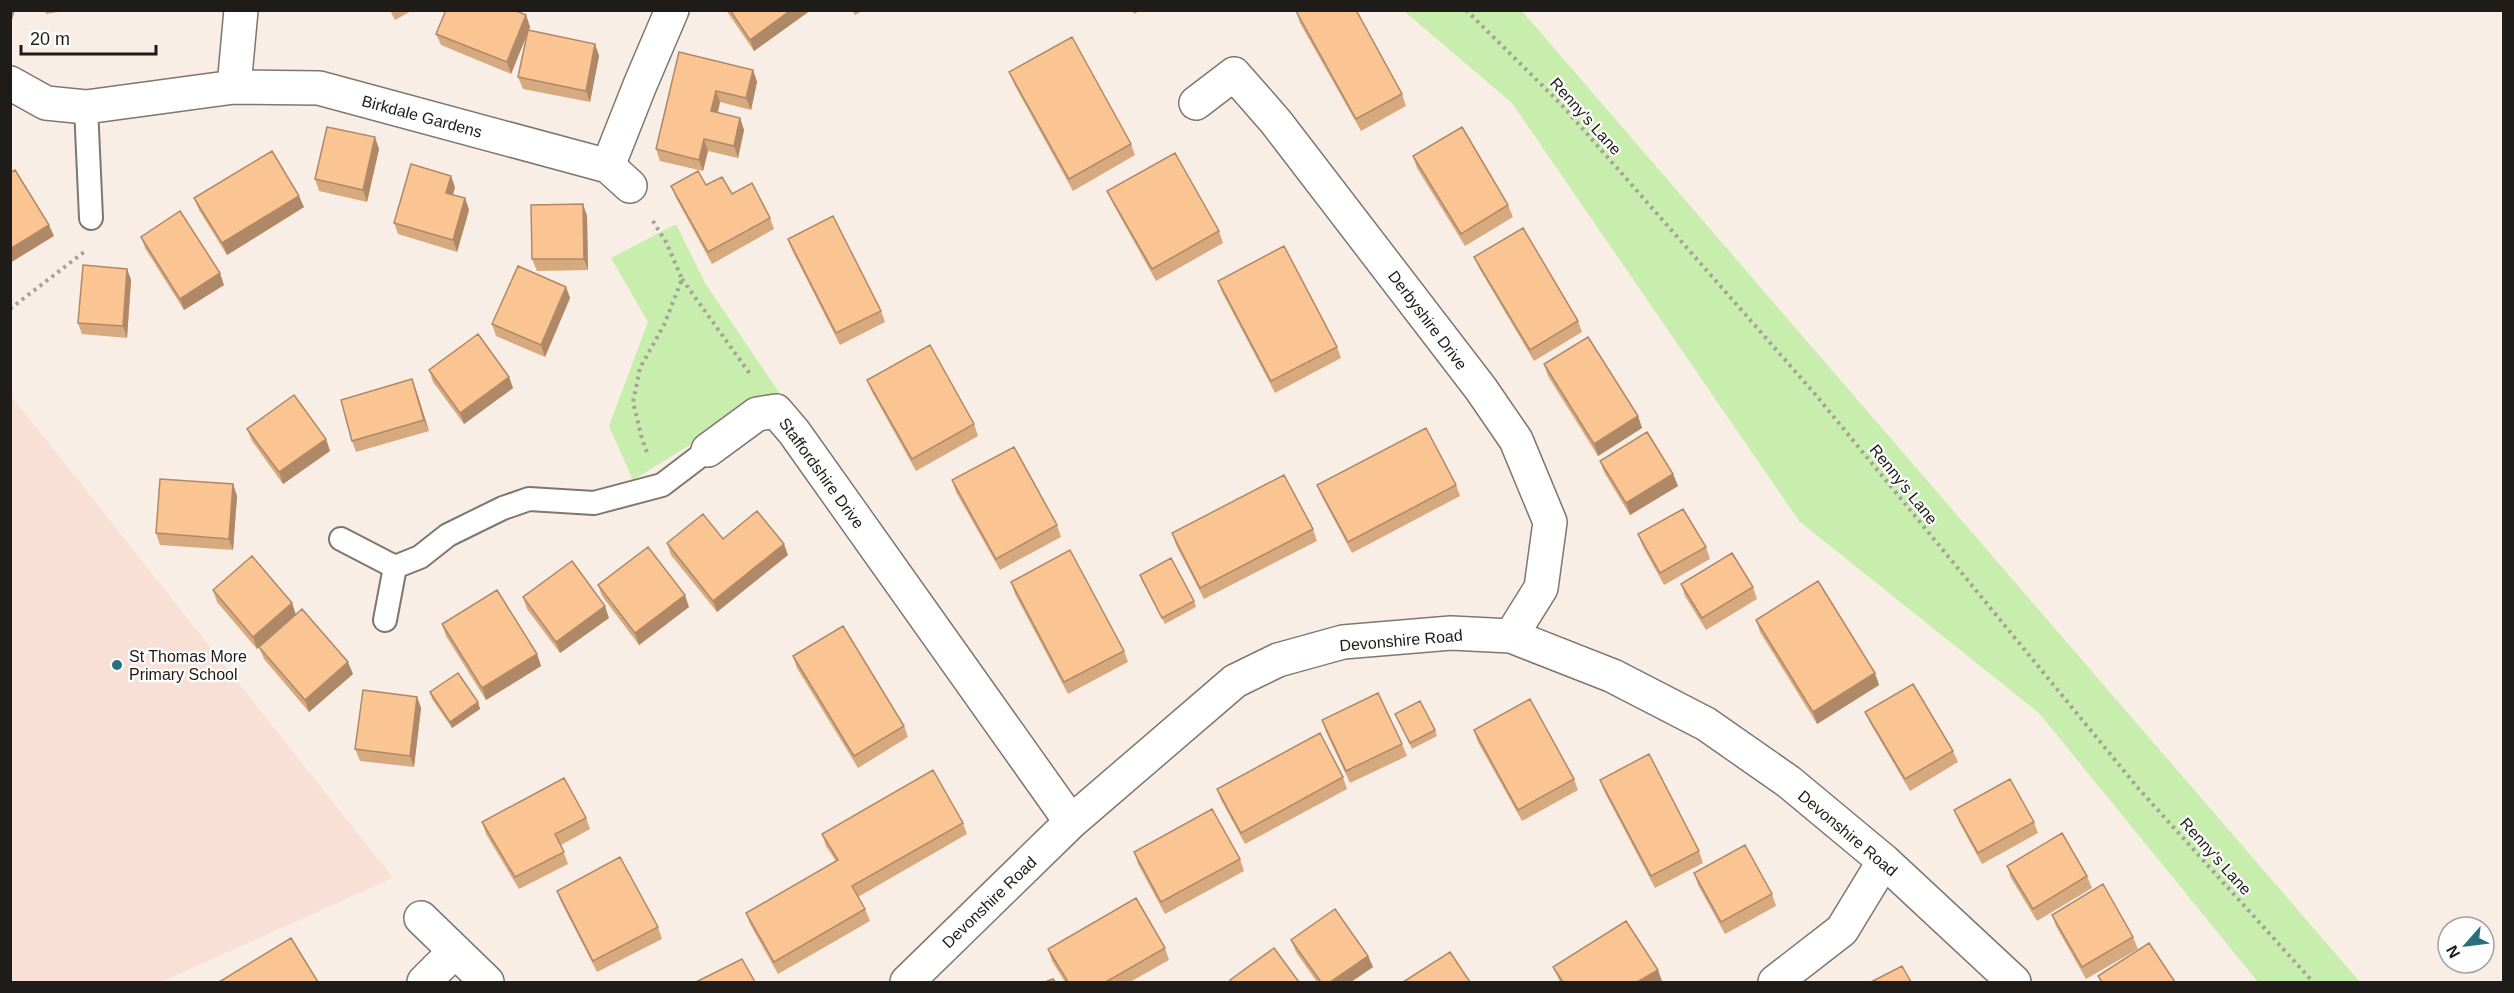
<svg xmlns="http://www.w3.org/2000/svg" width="2514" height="993" font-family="Arial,sans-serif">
  <rect width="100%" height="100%" fill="#f9eee5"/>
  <path fill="#f9e0d7" d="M11,396L55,451L393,878L161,982H11Z"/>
  <path fill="#c7eead" d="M1404,11H1522L2360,982H2258L2039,713L1799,521L1512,103Z
    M676,224L705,283L780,394L698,440L633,480L609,426L648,322L611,258Z"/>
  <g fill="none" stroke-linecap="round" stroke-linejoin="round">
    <defs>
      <path id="lane" d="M86,107L91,218
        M341,539L395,567
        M385,620L395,567L420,557L448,535L503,508L529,499L594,503L662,485L708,450"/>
      <path id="street" d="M10,83L46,103L86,107L234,87L319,88L608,166L630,186
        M234,87L241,10
        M1196,103L1234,74L1276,122L1481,389L1516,440L1550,522L1541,588L1511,636
        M608,166L640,85L672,10
        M708,450L757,414L776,411L794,432L1071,822
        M421,918L487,982
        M424,982L455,951
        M907,982L1071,822L1235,681L1278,660L1343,642L1451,633L1511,636L1613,676L1706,724L1789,782L1884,861L2014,982
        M1775,982L1842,930L1884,861"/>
    </defs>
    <use href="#lane" stroke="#80766e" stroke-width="26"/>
    <use href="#street" stroke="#80766e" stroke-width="36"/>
    <path stroke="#a79f98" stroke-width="4" stroke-dasharray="3 4.5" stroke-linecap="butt" d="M1466,10L1560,103L1815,394L2138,788L2313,982
      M682,279L750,374
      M10,309L84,252
      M647,452L642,439L633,402L640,368L664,325L682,279L666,242L651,218"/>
    <use href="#lane" stroke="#fff" stroke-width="22"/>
    <use href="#street" stroke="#fff" stroke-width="33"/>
  </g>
  <path fill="#d7a97e" d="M45,10H70L46,14Z
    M390,10H413L395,20Z
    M726,10H811L754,51Z
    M852,10H864L855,15Z
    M1132,10H1141L1134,14Z
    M1296,11L1402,94L1406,106L1361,131L1300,23Z
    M526,15L530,27L529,30L595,44L599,56L590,102L523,89L518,77L527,35L511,74L441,45L436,34Z
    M679,52L753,70L757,82L751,110L720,102L718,113L740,118L744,130L738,158L708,151L703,171L660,161L656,149Z
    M1009,72L1131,144L1135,155L1073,191L1014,84Z
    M379,149L367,202L319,191L315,179Z
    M1413,156L1508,205L1513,217L1465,246L1417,168Z
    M706,185L732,194L770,218L774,229L712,264L676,198L671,186Z
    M455,187L453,195L465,198L469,210L457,252L398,234L394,223Z
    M1107,191L1219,231L1223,243L1156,281L1112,202Z
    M194,198L304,207L227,255L199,210Z
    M583,204L587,216L588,270L537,271L532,259Z
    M141,237L224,285L184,310L145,248Z
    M788,239L881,311L885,322L840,345L792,250Z
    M1474,257L1578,321L1582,332L1534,361L1479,268Z
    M127,269L131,280L127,338L82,334L78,323Z
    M1218,281L1337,347L1341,358L1275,393L1222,292Z
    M566,287L570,298L545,357L496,336L492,324Z
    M1544,364L1638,416L1642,428L1598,456L1548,376Z
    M429,370L509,377L513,388L464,424L433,382Z
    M867,380L974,424L978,436L916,471L872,392Z
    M416,390L429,431L356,452L352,441Z
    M247,429L326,439L330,451L283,484L252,441Z
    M1600,461L1673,474L1678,486L1630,515L1604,472Z
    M952,480L1057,525L1061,537L1000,570L956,492Z
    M233,484L237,496L233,550L160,545L156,533Z
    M1317,485H1456L1460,496L1352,553L1322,497Z
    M1313,529L1317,541L1204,599L1176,545L1172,533Z
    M1638,534L1706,547L1710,559L1664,585L1642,545Z
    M723,539L788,555L717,612L671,555L667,543Z
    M1140,575L1194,601L1196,607L1165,624L1142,581Z
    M1011,582L1124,651L1128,662L1068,694L1015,594Z
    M1681,584L1753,587L1757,599L1706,630L1685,596Z
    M598,585L689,607L639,645L602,596Z
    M213,590L292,603L296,615L353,674L309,712L264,659L259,647L291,620L257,649L217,602Z
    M523,597L609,618L560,653L527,609Z
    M1756,620L1875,673L1879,685L1817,724L1760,632Z
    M442,624L537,654L541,666L486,700L446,636Z
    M793,656L904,726L908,737L858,768L797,668Z
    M430,692L478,702L480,709L452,728L432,699Z
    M417,697L421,708L414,767L360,761L355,749Z
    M1865,712L1953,751L1958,762L1910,791L1870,723Z
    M1395,714L1435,730L1437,736L1412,749Z
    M1322,720L1402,744L1407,756L1350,783L1326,732Z
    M1474,730L1574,779L1578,790L1522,821L1478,742Z
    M1343,777L1347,789L1245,844L1221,800L1217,789Z
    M1600,780L1699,851L1703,863L1655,888L1604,791Z
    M1954,810L2034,822L2038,833L1982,864L1959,822Z
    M586,818L590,829L561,845L568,864L519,889L486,834L482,822Z
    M963,823L967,834L858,897L865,909L870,921L778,974L750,924L746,913L836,861L826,846L822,834Z
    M1134,852L1240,859L1244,871L1165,914L1138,864Z
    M2007,866L2087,876L2092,888L2037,921L2011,878Z
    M1694,873L1772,894L1776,906L1725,934L1698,885Z
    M557,891L658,927L662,939L597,972L561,902Z
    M2052,915L2133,937L2138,949L2086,979L2056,926Z
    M1291,940L1368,956L1373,967L1351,982H1317L1296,952Z
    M1165,948L1169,960L1130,982H1065L1052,961L1048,949Z
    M1553,967L1662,981L1660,982H1560Z"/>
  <path fill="#af8967" d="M10,10H15L12,20L10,17Z
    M791,10H811L754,51L750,40Z
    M526,15L530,27L511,74L507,62Z
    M595,44L599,56L590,102L586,91Z
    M753,70L757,82L751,110L746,98Z
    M716,91L720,102L715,123L711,111Z
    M740,118L744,130L738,158L734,146Z
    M375,137L379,149L367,202L363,190Z
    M704,139L708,151L703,171L699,160Z
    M451,176L455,187L450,204L446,193Z
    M299,196L304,207L227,255L222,243Z
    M465,198L469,210L457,252L453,240Z
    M583,204L587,216L588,270L584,259Z
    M49,225L54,236L10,263V249Z
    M127,269L131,280L127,338L123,326Z
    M220,273L224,285L184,310L180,299Z
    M566,287L570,298L545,357L541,345Z
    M509,377L513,388L464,424L460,413Z
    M412,379L416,390L429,431L424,420Z
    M1638,416L1642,428L1598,456L1594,444Z
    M326,439L330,451L283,484L279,472Z
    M1673,474L1678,486L1630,515L1626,503Z
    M233,484L237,496L233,550L229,539Z
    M784,544L788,555L717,612L713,601Z
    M685,595L689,607L639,645L635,633Z
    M292,603L296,615L257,649L253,637Z
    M605,606L609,618L560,653L556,642Z
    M537,654L541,666L486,700L482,688Z
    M348,662L353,674L309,712L305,700Z
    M1875,673L1879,685L1817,724L1813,712Z
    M417,697L421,708L414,767L410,756Z
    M478,702L480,709L452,728L450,722Z
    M1368,956L1373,967L1351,982H1330Z
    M1658,970L1662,981L1660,982H1637Z"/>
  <path fill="#fac493" stroke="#af8967" stroke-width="1.5" d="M446,10H514L526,15L507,62L436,34Z
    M730,10H791L750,40Z
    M1297,10H1356L1402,94L1356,119L1296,11Z
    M528,30L595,44L586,91L518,77Z
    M1072,37L1131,144L1069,179L1009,72Z
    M679,52L753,70L746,98L716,91L711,111L740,118L734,146L704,139L699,160L656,149Z
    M327,127L375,137L363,190L315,179Z
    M1462,127L1508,205L1461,234L1413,156Z
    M272,151L299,196L222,243L194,198Z
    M1175,153L1219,231L1152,269L1107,191Z
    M411,164L451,176L446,193L465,198L453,240L394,223Z
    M15,170L49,225L10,249V173Z
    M698,171L706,185L722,177L732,194L752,183L770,218L708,252L671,186Z
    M583,204L584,259H532L531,205Z
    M180,211L220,273L180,299L141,237Z
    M833,216L881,311L836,333L788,239Z
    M1523,228L1578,321L1530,350L1474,257Z
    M1284,246L1337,347L1271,381L1218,281Z
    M83,265L127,269L123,326L78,323Z
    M518,266L566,287L541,345L492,324Z
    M478,334L509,377L460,413L429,370Z
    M1588,337L1638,416L1594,444L1544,364Z
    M930,345L974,424L912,459L867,380Z
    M412,379L424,420L352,441L341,400Z
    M294,395L326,439L279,472L247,429Z
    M1426,428L1456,485L1348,542L1317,485Z
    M1647,432L1673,474L1626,503L1600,461Z
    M1014,447L1057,525L996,559L952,480Z
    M1284,475L1313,529L1200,588L1172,533Z
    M160,479L233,484L229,539L156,533Z
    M1683,509L1706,547L1660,573L1638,534Z
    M757,511L784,544L713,601L667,543L703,514L723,539Z
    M648,547L685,595L635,633L598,585Z
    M1070,550L1124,651L1064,682L1011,582Z
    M1732,553L1753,587L1702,618L1681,584Z
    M252,556L292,603L253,637L213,590Z
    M1171,558L1194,601L1162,618L1140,575Z
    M572,561L605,606L556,642L523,597Z
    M1818,581L1875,673L1813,712L1756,620Z
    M497,590L537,654L482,688L442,624Z
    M302,609L348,662L305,700L259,647Z
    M843,626L904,726L854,756L793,656Z
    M458,673L478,702L450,722L430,692Z
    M1913,684L1953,751L1905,779L1865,712Z
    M363,690L417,697L410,756L355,749Z
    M1378,693L1402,744L1346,771L1322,720Z
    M1530,699L1574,779L1518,810L1474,730Z
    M1420,701L1435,730L1410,743L1395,714Z
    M1320,733L1343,777L1241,833L1217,789Z
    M1649,754L1699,851L1651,876L1600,780Z
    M933,770L963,823L852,886L865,909L774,962L746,913L838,860L822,834Z
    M564,778L586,818L555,834L564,852L515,877L482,822Z
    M2010,779L2034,822L1978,853L1954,810Z
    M1212,809L1240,859L1161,902L1134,852Z
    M2062,833L2087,876L2033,909L2007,866Z
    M1745,845L1772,894L1721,922L1694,873Z
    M620,857L658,927L593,961L557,891Z
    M2103,884L2133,937L2082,967L2052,915Z
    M1136,898L1165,948L1106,982H1068L1048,949Z
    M1335,909L1368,956L1330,982H1321L1291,940Z
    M1626,921L1658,970L1637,982H1563L1553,967Z
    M291,938L318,982H219Z
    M2149,943L2175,982H2102L2098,976Z
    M1274,948L1299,982H1232L1230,980Z
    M1450,952L1470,982H1403Z
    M742,959L755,982H696Z
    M1902,966L1911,982H1871Z
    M1053,979L1055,982H1045Z"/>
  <circle fill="#2b6f7f" stroke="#fefefe" stroke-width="2" cx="117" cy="665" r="6"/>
  <g text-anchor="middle" stroke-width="4.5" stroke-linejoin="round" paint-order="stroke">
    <g font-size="16" fill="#1f1b18" stroke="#fefefe">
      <text transform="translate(422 116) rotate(15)" y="6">Birkdale Gardens</text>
      <text transform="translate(1586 116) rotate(48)" y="6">Renny's Lane</text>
      <text transform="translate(1428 320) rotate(53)" y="6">Derbyshire Drive</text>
      <text transform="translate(822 473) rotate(54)" y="6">Staffordshire Drive</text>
      <text transform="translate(1904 484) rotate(51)" y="6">Renny's Lane</text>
      <text transform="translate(1401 640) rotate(-5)" y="6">Devonshire Road</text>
      <text transform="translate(1848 833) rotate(40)" y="6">Devonshire Road</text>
      <text transform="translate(2216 856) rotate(48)" y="6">Renny's Lane</text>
      <text transform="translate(989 902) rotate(-44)" y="6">Devonshire Road</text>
    </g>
    <g font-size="16" fill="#1f1b18" stroke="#fefefe" text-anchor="start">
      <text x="129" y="662">St Thomas More<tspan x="129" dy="18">Primary School</tspan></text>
    </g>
  </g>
  <rect width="2514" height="993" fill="none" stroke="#1f1b18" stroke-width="24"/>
  <g transform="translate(2466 945) rotate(242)"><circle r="28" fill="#fefefe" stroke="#a5a3a2" stroke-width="1.5"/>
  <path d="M0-4.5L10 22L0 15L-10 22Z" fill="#2b6f7f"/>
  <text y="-9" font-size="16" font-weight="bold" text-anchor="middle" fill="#1f1b18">N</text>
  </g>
  <path d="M21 45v9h135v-9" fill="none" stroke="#1f1b18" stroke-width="3"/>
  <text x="30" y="45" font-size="18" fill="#1f1b18" stroke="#fefefe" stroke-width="4.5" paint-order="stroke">20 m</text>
</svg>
